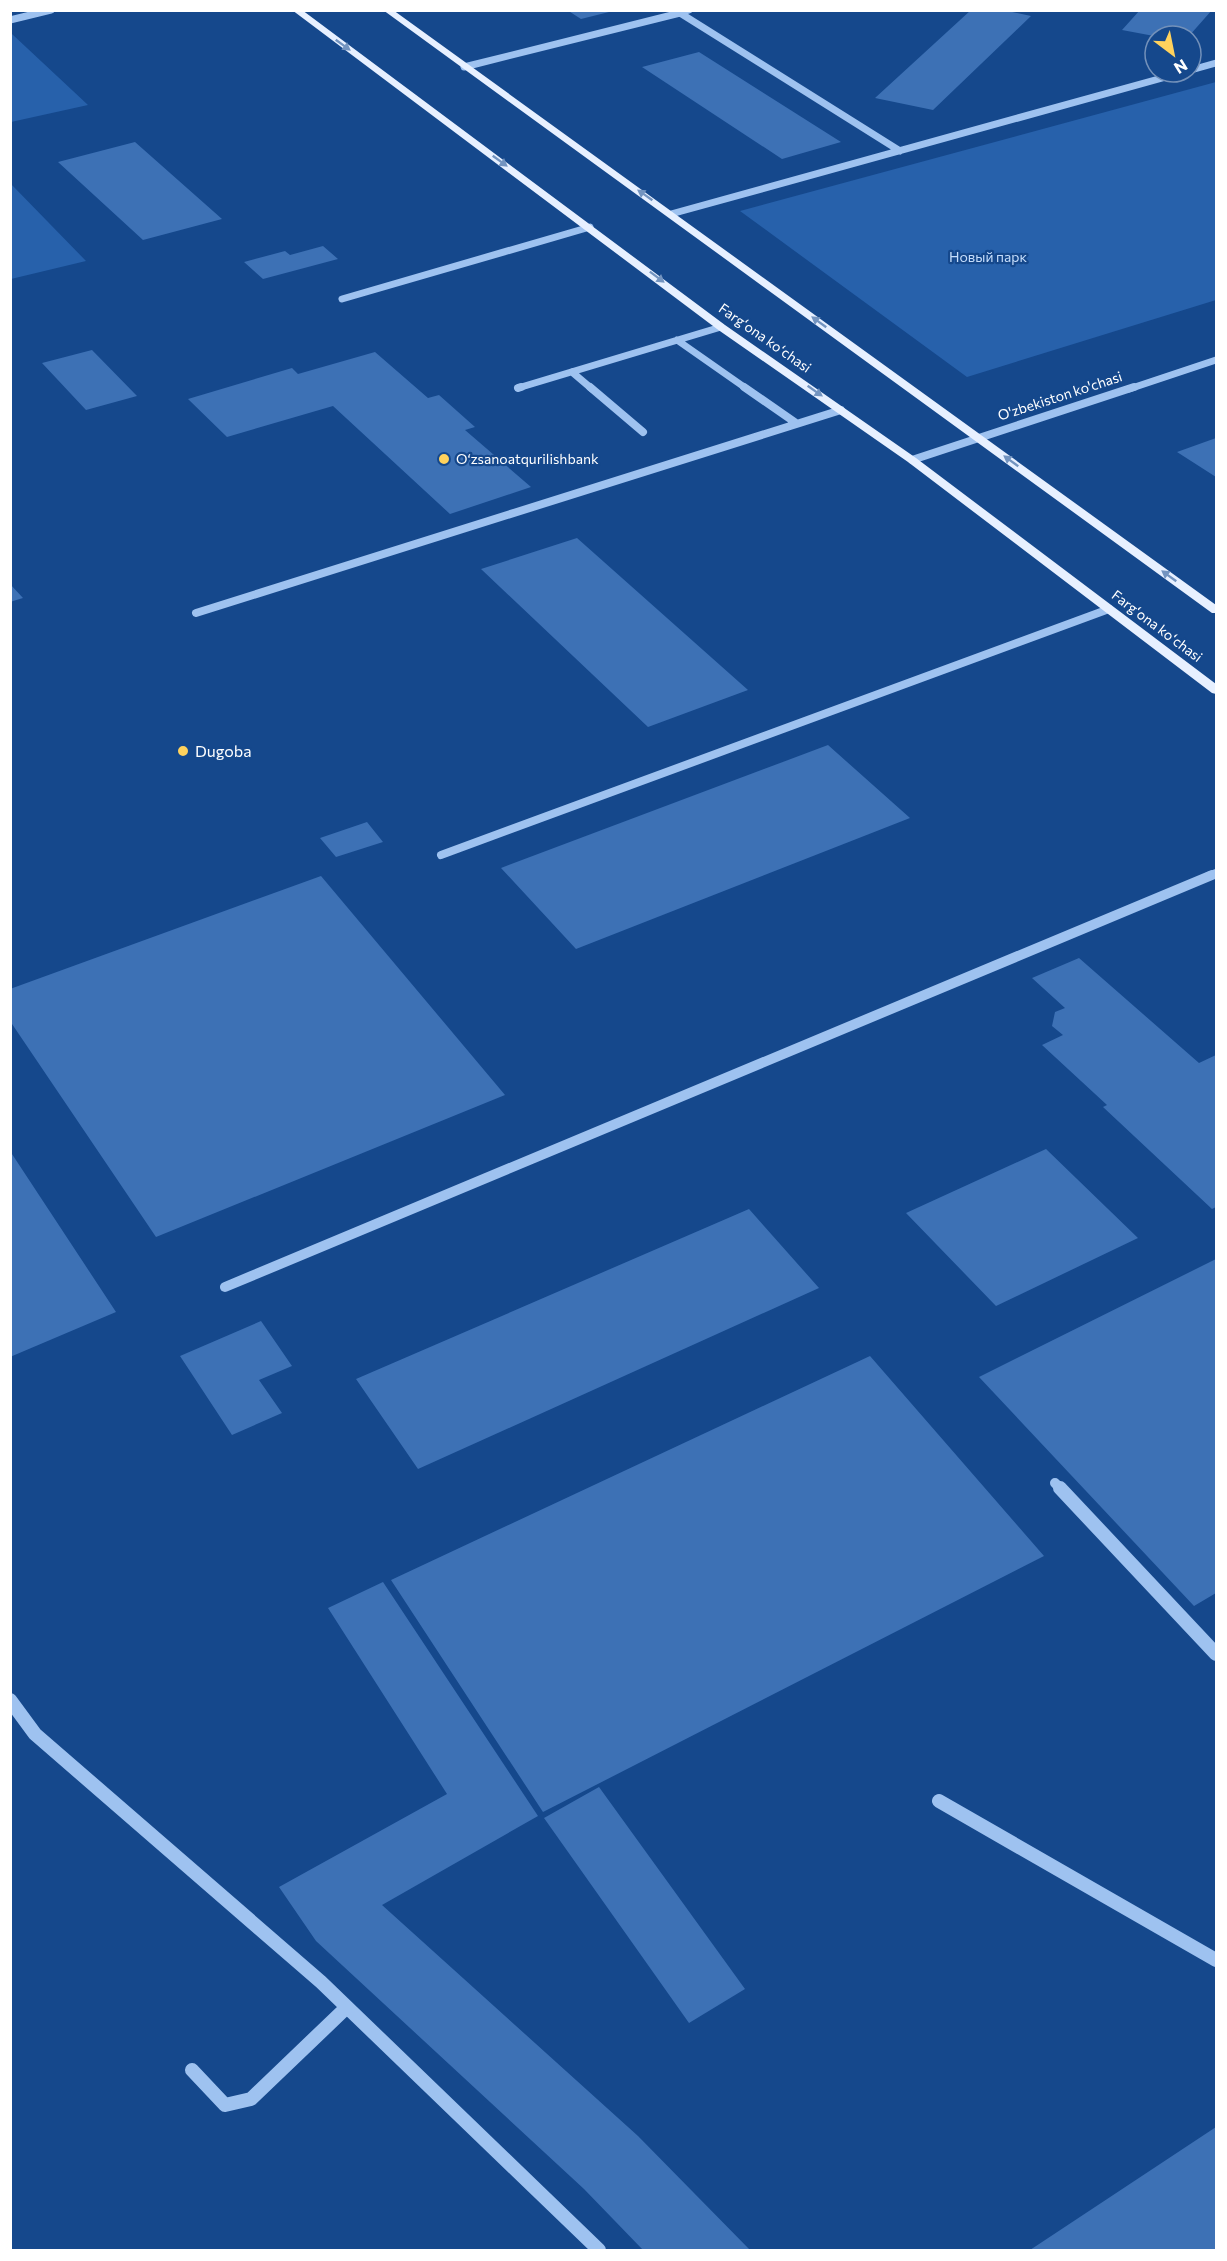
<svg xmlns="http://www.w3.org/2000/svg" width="1227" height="2261" font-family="Commissioner,sans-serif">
  <rect width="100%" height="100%" fill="#15488c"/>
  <path fill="#2761ab" d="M11,34H12L88,105L11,122Z
    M1216,82V300L967,377L740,211Z
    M11,184L86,261L11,279Z"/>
  <path fill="#3d71b5" d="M567,10H613V11L581,19Z
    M971,10H1003L1031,16L933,110L875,98Z
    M1140,10H1212L1189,36H1154L1122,30Z
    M699,52L841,142L782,159L642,67Z
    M135,142L222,219L143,240L58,162Z
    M323,246L338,259L263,279L244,262L285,251L290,255Z
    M92,350L137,396L86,410L42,363Z
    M375,352L428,398L439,395L475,427L465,430L531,487L450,514L333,406L227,437L188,399L292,368L298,374Z
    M1216,438V477L1177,452Z
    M577,538L748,690L648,727L481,569Z
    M10,584L23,598L10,602Z
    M828,745L910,818L576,949L501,868Z
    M367,822L383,842L336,857L320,838Z
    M321,876L505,1095L156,1237L10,1021V989Z
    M1079,958L1199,1063L1216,1055V1207L1212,1209L1103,1107L1107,1105L1042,1045L1063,1035L1052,1026L1055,1012L1065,1008L1032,978Z
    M1046,1149L1138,1238L996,1306L906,1213Z
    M10,1151L116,1312L10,1357Z
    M749,1209L819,1288L418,1469L356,1379Z
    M1216,1259V1593L1194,1606L979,1377Z
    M261,1321L292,1366L259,1380L282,1413L232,1435L180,1356Z
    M870,1356L1044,1556L543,1812L391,1580Z
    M383,1582L538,1816L382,1905L638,2136L750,2250H643L584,2189L316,1941L279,1887L447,1794L328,1608Z
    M599,1787L745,1989L689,2023L544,1818Z
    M1216,2127V2250H1030Z"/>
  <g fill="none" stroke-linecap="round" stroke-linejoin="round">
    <path stroke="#9ec2f0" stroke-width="7" d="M689,10L680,13L900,151
      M10,20L51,10
      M464,67L680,13
      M1191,70L1216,63
      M671,214L1184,72
      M342,299L590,227
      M677,340L747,389
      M572,372L592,389
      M518,388L721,327
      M1129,389L1216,360"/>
    <path stroke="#9ec2f0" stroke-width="8" d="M590,387L643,432
      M744,387L796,423
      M518,388L521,387
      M912,460L1134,387
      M196,613L841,410
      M441,855L1109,609
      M1208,876L1216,873"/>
    <path stroke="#9ec2f0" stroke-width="10" d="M225,1287L1212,875
      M1055,1483L1062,1490"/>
    <path stroke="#9ec2f0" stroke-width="14" d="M1060,1488L1216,1654
      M10,1700L35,1734L321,1982L599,2250
      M939,1801L1216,1960
      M192,2070L225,2105L251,2099L347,2007"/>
    <path fill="#e7f0ff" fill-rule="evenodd" d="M292,10H302L725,325L916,458L1216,684V694L1212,693L908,462L717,329Z
      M383,10H393L1216,605V613H1212Z"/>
  </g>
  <defs><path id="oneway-solid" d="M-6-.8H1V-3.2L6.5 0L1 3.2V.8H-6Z" transform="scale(1.5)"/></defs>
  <g fill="#7394c0">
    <use href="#oneway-solid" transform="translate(343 45) rotate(36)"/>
    <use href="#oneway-solid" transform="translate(500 161) rotate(36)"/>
    <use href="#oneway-solid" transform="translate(645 195) rotate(-145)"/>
    <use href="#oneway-solid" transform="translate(657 277) rotate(37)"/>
    <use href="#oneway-solid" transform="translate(819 322) rotate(-144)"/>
    <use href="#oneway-solid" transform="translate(815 391) rotate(35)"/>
    <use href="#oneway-solid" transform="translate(1011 461) rotate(-144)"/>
    <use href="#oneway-solid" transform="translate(1169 576) rotate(-144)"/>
  </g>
  <g fill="#ffd25d" stroke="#15488c" stroke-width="2">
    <circle cx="444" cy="459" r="6"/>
    <circle cx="183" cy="751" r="6"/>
  </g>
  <g text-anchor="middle" stroke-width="4.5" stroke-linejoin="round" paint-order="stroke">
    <g font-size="14" fill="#c5ddfb" stroke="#15488c">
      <text x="988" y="262">Новый парк</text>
    </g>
    <g font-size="14" fill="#fff" stroke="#15488c">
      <text transform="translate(765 338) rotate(35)" y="5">Fargʻona koʻchasi</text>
      <text transform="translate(1060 396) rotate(-18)" y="5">O'zbekiston ko'chasi</text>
      <text transform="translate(1157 626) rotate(37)" y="5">Fargʻona koʻchasi</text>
    </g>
    <g font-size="14" fill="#fff" stroke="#15488c" text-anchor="start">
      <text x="456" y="464">Oʻzsanoatqurilishbank</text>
    </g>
    <g font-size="16" fill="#fff" stroke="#15488c" text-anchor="start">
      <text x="195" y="757">Dugoba</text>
    </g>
  </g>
  <rect width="1227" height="2261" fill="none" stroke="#ffffff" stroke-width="24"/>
  <g transform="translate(1173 54) rotate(148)"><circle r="28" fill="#15488c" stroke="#7391ba" stroke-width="1.5"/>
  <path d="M0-4.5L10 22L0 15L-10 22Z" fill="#ffd25d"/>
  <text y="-9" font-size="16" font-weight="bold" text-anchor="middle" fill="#ffffff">N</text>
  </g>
</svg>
